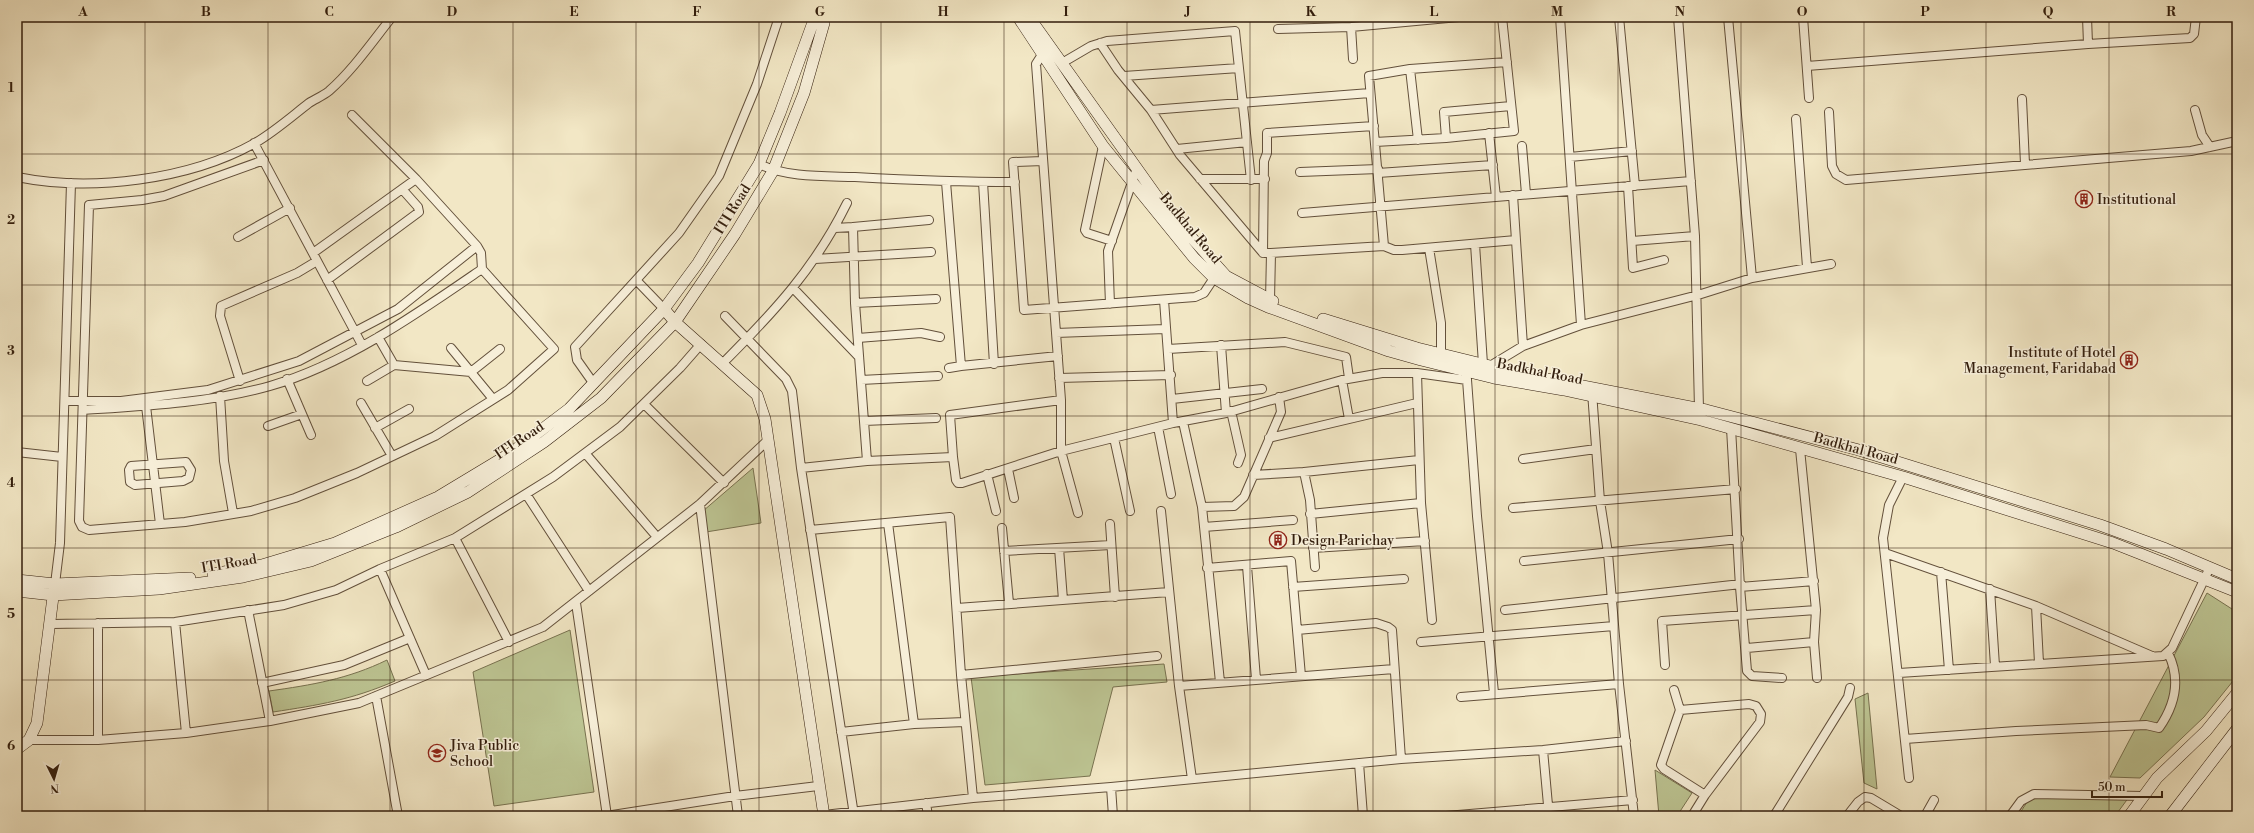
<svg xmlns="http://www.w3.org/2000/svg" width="2254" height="833" font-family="'Libre Bodoni',serif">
  <rect width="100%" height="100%" fill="#f2e7c5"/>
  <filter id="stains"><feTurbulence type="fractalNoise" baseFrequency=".005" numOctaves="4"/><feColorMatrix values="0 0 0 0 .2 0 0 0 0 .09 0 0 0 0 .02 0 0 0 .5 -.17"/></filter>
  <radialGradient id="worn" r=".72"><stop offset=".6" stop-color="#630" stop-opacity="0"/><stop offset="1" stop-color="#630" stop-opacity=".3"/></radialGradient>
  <path fill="#bdc593" stroke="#787250" d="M753,468L761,523L706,532L703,511Z
    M2207,593L2232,609L2237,616V676L2204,717L2140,778L2110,777Z
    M570,630L594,792L494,806L473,672Z
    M387,660L395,681C351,700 319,705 273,712L269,691C312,685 348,679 387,660Z
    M1164,664L1167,682L1113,687L1090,776L985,785L971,677Z
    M1868,693L1877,789L1864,783L1855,699Z
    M1655,770L1692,793L1677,816H1659Z
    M2132,793L2115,816H2018L2029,799Z"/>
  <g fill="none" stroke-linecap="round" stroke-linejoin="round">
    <defs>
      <path id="street" d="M1560,17L1581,325
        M1619,17L1635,186
        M1678,17L1695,236L1699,409
        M1728,17L1752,278
        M1803,17L1809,98
        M2087,17L2088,44
        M1351,27L1353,59
        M1278,29L1351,27L1459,17
        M1100,43L1118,70L1151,110L1180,155L1263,253
        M1045,50L1036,64L1061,400V451L1078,513
        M1062,63L1091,46L1107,41L1235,31L1251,180
        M1807,66L2088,44L2190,38L2194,34L2196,17
        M1410,69L1418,140
        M1124,76L1239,68
        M2022,99L2025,164
        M1151,110L1370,93
        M2195,110L2202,135L2210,147
        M1829,112L1832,166L1836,174L1846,180L2191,151L2237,141
        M1796,119L1807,267
        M1489,133L1496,197
        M1446,138L1444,112L1511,106
        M1375,142L1446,138L1514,131L1502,17
        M254,143L362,345
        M1103,146L1085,230L1087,233L1112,241
        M1522,146L1526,194
        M1177,149L1247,142
        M1570,157L1632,151
        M264,160L164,196L142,200L89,205L79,521L82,527L89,530L185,522L251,511L295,498L357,473L435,436L508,390L554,349L482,269
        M1043,161L1013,162L1024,310L1195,297L1204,293L1216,275
        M759,164C788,178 824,176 855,177C909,180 961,182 1015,182
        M1300,172L1378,169
        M1378,173L1493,165
        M17,177C91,192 189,180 255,143C274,132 291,117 309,103C315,99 323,96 329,91C353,70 372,42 392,17
        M1200,179H1265
        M946,182L961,366L1058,356
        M983,182L994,364
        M1628,186L1633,268L1664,260
        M1513,195L1523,346
        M1302,213L1691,181
        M835,228L853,227
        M238,237L290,208
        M1632,241L1695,236
        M1475,244L1483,364
        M1384,246L1369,76L1410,69L1507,62
        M1429,248L1441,323V354
        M313,253L416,179
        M1271,253L1384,246L1394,250H1402L1516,240
        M815,259L931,252
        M327,280L419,212L418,207L402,189
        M637,281L664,309
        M793,288L859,357
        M1164,300L1173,423
        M1270,300L1271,253H1263L1264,161L1267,153V133L1374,126
        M855,303L936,299
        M1110,304L1108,251L1137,168
        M725,316L786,379L792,391L801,468L854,815
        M1056,333L1165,329
        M378,337L394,365L471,372L500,349
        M858,338L921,333L940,337
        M1221,345L1226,413
        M451,348L493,399
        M1168,349L1285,342L1346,357L1349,378
        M723,363C774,312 815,268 847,203
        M1466,366L1477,516L1494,693
        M1490,366L1523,346L1581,325L1698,295L1752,278L1831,264
        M949,368L961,366
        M1059,378L1171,375
        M287,379L311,435
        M861,380L938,376
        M1342,380L1349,419
        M240,381L220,316L221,306L297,273L317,261
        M367,381L394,365
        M594,384L577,360L575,347L679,233L719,176L757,84L779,17
        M1592,392L1600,501L1608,553L1619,684L1634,816
        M220,396L224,461L233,513
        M1172,399L1262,389
        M65,401H121L208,390L299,361L398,309L477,246
        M361,403L392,456
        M644,404L724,483
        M146,406L160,524
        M83,410C145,406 210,403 270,386C346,364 418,313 482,269L481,253L477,246L416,179L352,115
        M1231,411L1241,455L1238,463
        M864,421L936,418
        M1183,422L1202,507L1220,682
        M268,426L302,414
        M1158,427L1171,494
        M375,428L409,409
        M1731,428L1740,587L1747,671L1752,676L1782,678
        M1114,438L1130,511
        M1269,438L1417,403
        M1800,449L1816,610L1814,642L1817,678
        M17,452L62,457
        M585,453L657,537
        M953,457L950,415L1061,400
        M1523,459L1596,449
        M867,461L855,303L853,227L929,220
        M186,462L191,470L189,478L183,481L135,485L130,482L129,470L131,466Z
        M801,468L867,461L953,457L956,480L958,483H962L1061,451L1173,423L1226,413L1342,380L1382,373H1417
        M1008,469L1014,498
        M1304,472L1310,500L1315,567
        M987,474L996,511
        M1253,475L1304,472L1419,460
        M1903,477L1889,505L1883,538L1909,778
        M526,494L589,591
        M1421,503L1432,620
        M700,504L738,816
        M1202,507L1234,506L1244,497L1281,412L1279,397
        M1513,508L1736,489
        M1161,511L1179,686L1192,779
        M1310,514L1421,503L1417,373L1467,380
        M888,523L914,724
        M1110,524L1115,597
        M1204,527L1293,520
        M1002,528L1009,603
        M810,530L950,517L961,675L973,798
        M455,538L509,642
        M1059,548L1063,600
        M1313,548L1425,541
        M1004,551L1111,545
        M1885,553L2036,606L2152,656
        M1524,561L1739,539
        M1247,566L1256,679
        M1207,568L1291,561L1301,676
        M380,569L426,675
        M1941,572L1949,670
        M55,584L60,543L71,183
        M1293,587L1404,579
        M1740,587L1814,581
        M1990,589L1995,666
        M576,603L607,816
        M2036,606L2039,663
        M957,608L1169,592
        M248,610L270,721
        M1505,610L1741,584
        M175,622L186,733
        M98,623V740
        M51,624L175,622L284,605L336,590L380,569L455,538L553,477L620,427L680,368L701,344
        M1297,630L1376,623L1388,627L1392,630L1401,759
        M1421,642L1614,626
        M1747,648L1814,642
        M1665,665L1662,621L1816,610
        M1899,673L2163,656L2172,648L2210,567
        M961,675L1157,656
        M262,683L344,665L410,638
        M1179,686L1394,669
        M1674,690L1680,710L1661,765L1664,769L1705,795
        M376,696L398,816
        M1461,697L1619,684
        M1680,710L1749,704L1756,706L1761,714L1760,722L1705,795L1692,816
        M841,732L914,724L965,722
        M1905,739L2016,731L2146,725L2159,728C2175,705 2181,679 2168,653
        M29,740H98L186,733L270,721L359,703L543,627L700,504L768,440
        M1543,750L1549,816
        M1359,763L1363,816
        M1111,787L1113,816
        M926,803L928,816
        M824,815L973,798L1111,787L1401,759L1543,750L1626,741
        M606,816L735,796L818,786
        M1446,816L1633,800
        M1774,816L1848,697L1850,688
        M1847,816L1858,802L1865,797L1871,798L1901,816
        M1925,816L1934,800
        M2010,816L2021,801L2034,794L2143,796"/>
      <path id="secondary" d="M1018,17L1103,146L1194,258L1214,278L1248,298L1268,307L1389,351L1421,360L1494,378L1564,390L1701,420L1903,477L2113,543L2237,592
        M1029,17L1165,208L1226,276L1273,301
        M664,309L675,322L757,395L765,419L824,816
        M1323,319L1417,348L1526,375L1706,410L1859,450L2100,525L2166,549L2237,579
        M213,574L262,565L335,543L438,497L511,453L569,409L664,309L698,263L759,164L780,113L815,17
        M17,580L55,584L190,578
        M17,591L53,595L159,589L243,577L311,561L396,527L468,492L544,442L601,398L675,322L735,234L773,171L804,93L824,23V17
        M17,749L29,740L37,723L54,589
        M2129,816L2157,778L2206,731L2237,693
        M2170,816L2237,729"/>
    </defs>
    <use href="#street" stroke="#63503b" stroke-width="10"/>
    <use href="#secondary" stroke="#331e0d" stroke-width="12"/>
    <use href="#street" stroke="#f7efd9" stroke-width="8"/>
    <use href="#secondary" stroke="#f7efd9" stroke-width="11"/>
  </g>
  <path fill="none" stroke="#331e0d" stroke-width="1" stroke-opacity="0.55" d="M145,17V816M268,17V816M390,17V816M513,17V816M636,17V816M759,17V816M881,17V816M1004,17V816M1127,17V816M1250,17V816M1373,17V816M1495,17V816M1618,17V816M1741,17V816M1864,17V816M1986,17V816M2109,17V816M17,154H2237M17,285H2237M17,416H2237M17,548H2237M17,680H2237"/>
  <defs>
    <symbol id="building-ring" viewBox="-11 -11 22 22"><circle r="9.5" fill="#f7efd9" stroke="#8f2418" stroke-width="1.5"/><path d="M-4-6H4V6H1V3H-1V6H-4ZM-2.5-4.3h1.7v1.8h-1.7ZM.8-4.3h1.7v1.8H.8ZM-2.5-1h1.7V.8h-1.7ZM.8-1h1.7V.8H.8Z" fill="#8f2418"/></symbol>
    <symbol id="school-ring" viewBox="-11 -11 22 22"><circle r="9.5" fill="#f7efd9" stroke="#8f2418" stroke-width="1.5"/><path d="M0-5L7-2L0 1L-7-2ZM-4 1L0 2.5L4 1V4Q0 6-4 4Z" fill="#8f2418"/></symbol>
  </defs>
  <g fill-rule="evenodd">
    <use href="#building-ring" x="2074" y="189" width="20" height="20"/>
    <use href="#building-ring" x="2119" y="350" width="20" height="20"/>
    <use href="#building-ring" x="1268" y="530" width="20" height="20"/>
    <use href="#school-ring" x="427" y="743" width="20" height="20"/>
  </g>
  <g text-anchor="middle" stroke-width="3" stroke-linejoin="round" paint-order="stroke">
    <g font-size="14" fill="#331e0d" stroke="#f7efd9" text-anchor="start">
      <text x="2097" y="204">Institutional</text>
      <text x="2116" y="357" text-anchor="end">Institute of Hotel<tspan x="2116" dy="16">Management, Faridabad</tspan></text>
      <text x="1291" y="545">Design Parichay</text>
      <text x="450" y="750">Jiva Public<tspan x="450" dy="16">School</tspan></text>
    </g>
    <g font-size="14" fill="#331e0d" stroke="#f7efd9">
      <text transform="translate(732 209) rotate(-58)" y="5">ITI Road</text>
      <text transform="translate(1191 228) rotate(50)" y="5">Badkhal Road</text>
      <text transform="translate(1540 371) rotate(11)" y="5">Badkhal Road</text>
      <text transform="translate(519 440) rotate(-34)" y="5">ITI Road</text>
      <text transform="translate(1856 448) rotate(15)" y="5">Badkhal Road</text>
      <text transform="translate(229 563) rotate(-10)" y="5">ITI Road</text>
    </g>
  </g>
  <rect width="2254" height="833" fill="none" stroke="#f2e7c5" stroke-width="44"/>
  <g transform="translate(54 779) rotate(175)" stroke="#f7efd9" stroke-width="3" paint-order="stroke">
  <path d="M0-3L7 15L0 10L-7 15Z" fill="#331e0d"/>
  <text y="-6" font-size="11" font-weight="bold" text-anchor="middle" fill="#331e0d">N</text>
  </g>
  <path d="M2092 791v6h70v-6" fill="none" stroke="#331e0d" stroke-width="2"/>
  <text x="2098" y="791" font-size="12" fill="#331e0d" stroke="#f7efd9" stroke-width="3" paint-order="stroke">50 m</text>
  <rect x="22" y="22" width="2210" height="789" fill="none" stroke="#331e0d" stroke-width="1.5"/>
  <g font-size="13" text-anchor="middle" font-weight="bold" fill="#331e0d">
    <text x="83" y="16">A</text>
    <text x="206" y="16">B</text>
    <text x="329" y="16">C</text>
    <text x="452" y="16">D</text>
    <text x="574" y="16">E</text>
    <text x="697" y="16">F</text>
    <text x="820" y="16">G</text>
    <text x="943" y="16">H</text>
    <text x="1066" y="16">I</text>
    <text x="1188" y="16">J</text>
    <text x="1311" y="16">K</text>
    <text x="1434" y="16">L</text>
    <text x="1557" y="16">M</text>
    <text x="1680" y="16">N</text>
    <text x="1802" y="16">O</text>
    <text x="1925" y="16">P</text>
    <text x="2048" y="16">Q</text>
    <text x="2171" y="16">R</text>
    <text x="11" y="92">1</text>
    <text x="11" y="224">2</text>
    <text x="11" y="355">3</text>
    <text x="11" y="487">4</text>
    <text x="11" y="618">5</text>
    <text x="11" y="750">6</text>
  </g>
  <rect width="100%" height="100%" filter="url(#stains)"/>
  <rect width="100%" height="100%" fill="url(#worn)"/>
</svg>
